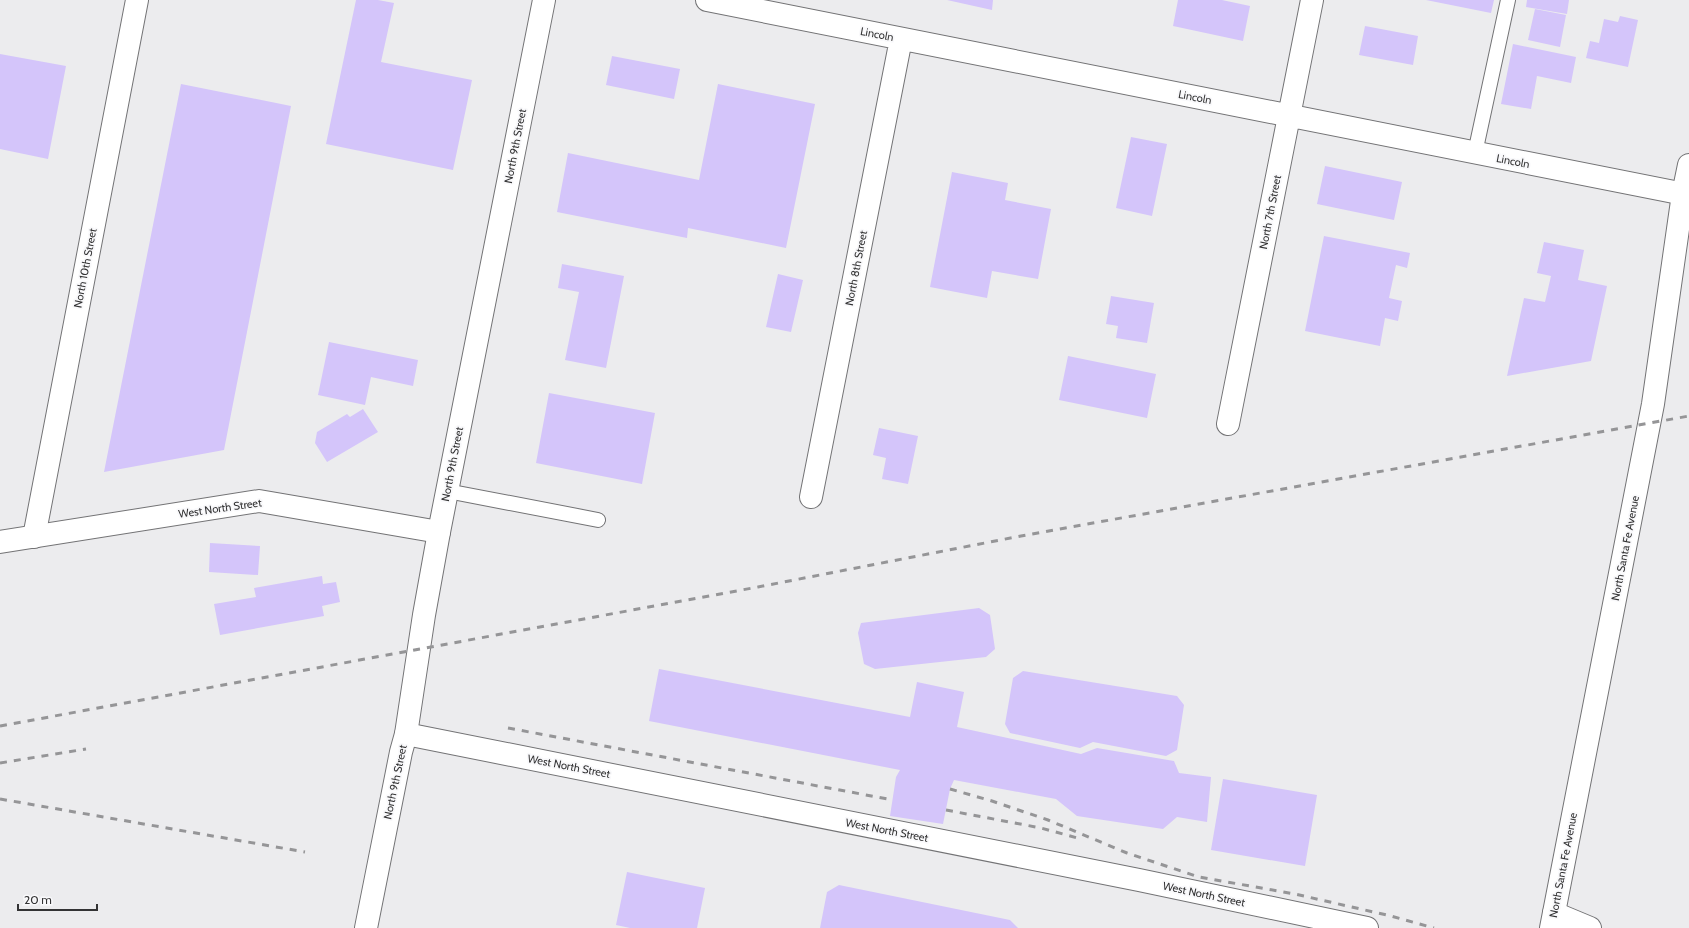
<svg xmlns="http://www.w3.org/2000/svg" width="1689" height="928" font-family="Cabin,sans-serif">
  <rect width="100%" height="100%" fill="#ececee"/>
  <path fill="#d4c5fa" d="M356,0H378L394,3L381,62L472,80L453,170L326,144Z
    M947,0H993L992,10Z
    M1178,0H1222L1250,6L1243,41L1173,26Z
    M1426,0H1494L1491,13Z
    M1527,0H1569L1567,14L1526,7Z
    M1535,9L1566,15L1560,47L1528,40Z
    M1620,16L1638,20L1628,67L1586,58L1590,41L1599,43L1604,19L1618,22Z
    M1365,26L1418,36L1413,65L1359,55Z
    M1513,44L1576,57L1571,83L1537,76L1531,109L1501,104Z
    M0,54L66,66L48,159L0,149Z
    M612,56L680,69L674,99L606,85Z
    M181,84L291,106L224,450L104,472Z
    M718,84L815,104L786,248L688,228L687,238L557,212L568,153L699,180Z
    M1131,137L1167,144L1152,216L1116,208Z
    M1325,166L1402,182L1394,220L1317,204Z
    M952,172L1008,183L1005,200L1051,209L1038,279L992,271L987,298L930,287Z
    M1324,236L1410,253L1407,268L1396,265L1389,298L1402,301L1398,321L1385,318L1380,346L1305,331Z
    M1544,242L1584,250L1578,280L1607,286L1591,361L1507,376L1524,298L1545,302L1551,276L1537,273Z
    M562,264L624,276L606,368L565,360L579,292L558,288Z
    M778,274L803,280L791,332L766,327Z
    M1111,296L1154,303L1147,343L1116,338L1118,326L1106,324Z
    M329,342L418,360L413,386L371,377L365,405L318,395Z
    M1068,356L1156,374L1147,418L1059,400Z
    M549,393L655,413L642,484L536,463Z
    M363,409L378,432L327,462L315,443L317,432L347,414L350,417Z
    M879,428L918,436L908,484L882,479L886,458L873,455Z
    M210,543L260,546L258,575L209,572Z
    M322,576L323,584L336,582L340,602L322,606L324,616L220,635L214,604L256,597L254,588Z
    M979,608L990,615L995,649L986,657L875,669L864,664L858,633L861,623Z
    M659,669L910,717L917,682L964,692L957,727L1081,754L1097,748L1174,761L1179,773L1211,777L1207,822L1177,817L1163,829L1077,816L1056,799L954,780L950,789L943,824L890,816L896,777L900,770L649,721Z
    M1023,671L1177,696L1184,705L1177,750L1166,756L1093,742L1080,748L1010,733L1005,724L1013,678Z
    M1223,779L1317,795L1305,866L1211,850Z
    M627,872L705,888L697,928H630L616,925Z
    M839,885L1010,920L1018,928H820L827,892Z"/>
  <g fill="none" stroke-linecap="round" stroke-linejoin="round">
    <defs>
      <path id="service" d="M1475,153L1508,0
        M447,491L598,520"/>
      <path id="minor" d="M707,0L1689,195
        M1228,424L1312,0
        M811,497L901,39
        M34,537L137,0"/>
      <path id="tertiary" d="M0,542L259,501L439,532
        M406,734L1139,880L1367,928
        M1554,913L1590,928"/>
      <path id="secondary" d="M1551,928L1653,404L1683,194L1689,165"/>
      <path id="primary" d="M366,928L401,752L406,734L424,615L439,532L544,0"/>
    </defs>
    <use href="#service" stroke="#737375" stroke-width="16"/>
    <use href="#minor" stroke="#737375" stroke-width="24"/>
    <use href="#tertiary" stroke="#737375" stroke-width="24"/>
    <use href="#secondary" stroke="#737375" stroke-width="24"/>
    <use href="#primary" stroke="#737375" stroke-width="24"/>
    <use href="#service" stroke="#fff" stroke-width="14"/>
    <use href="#minor" stroke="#fff" stroke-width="22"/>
    <use href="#tertiary" stroke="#fff" stroke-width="22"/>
    <use href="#secondary" stroke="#fff" stroke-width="22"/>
    <use href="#primary" stroke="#fff" stroke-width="22"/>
    <path stroke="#959597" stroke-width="3" stroke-dasharray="7 7" stroke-linecap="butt" d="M0,726L758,587L1021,536L1689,416
      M508,728L893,800
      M0,763L86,749
      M950,789L992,801L1048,820L1127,853L1199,877L1295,894L1391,916L1434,928
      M0,799L305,852
      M946,810L1041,828L1081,839"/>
  </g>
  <g text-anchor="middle" stroke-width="3.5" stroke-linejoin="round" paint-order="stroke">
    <g font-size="11" fill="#333334" stroke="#f9f9fb">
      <text transform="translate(877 34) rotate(11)" y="4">Lincoln</text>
      <text transform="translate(1195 97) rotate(11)" y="4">Lincoln</text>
      <text transform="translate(515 146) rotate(-79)" y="4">North 9th Street</text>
      <text transform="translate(1513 161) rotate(11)" y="4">Lincoln</text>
      <text transform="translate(1270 212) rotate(-79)" y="4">North 7th Street</text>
      <text transform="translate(85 268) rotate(-79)" y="4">North 10th Street</text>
      <text transform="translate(856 268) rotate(-79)" y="4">North 8th Street</text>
      <text transform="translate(452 464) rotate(-79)" y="4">North 9th Street</text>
      <text transform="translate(220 508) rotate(-8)" y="4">West North Street</text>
      <text transform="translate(1625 548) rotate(-79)" y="4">North Santa Fe Avenue</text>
      <text transform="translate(569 766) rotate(11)" y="4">West North Street</text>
      <text transform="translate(395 782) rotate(-78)" y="4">North 9th Street</text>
      <text transform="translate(887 830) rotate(11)" y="4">West North Street</text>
      <text transform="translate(1563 865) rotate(-79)" y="4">North Santa Fe Avenue</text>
      <text transform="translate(1204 894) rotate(12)" y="4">West North Street</text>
    </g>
  </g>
  <path d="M18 904v6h79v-6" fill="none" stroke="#333334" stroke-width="2"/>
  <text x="24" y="904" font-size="12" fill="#333334" stroke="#f9f9fb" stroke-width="3" paint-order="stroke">20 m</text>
</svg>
